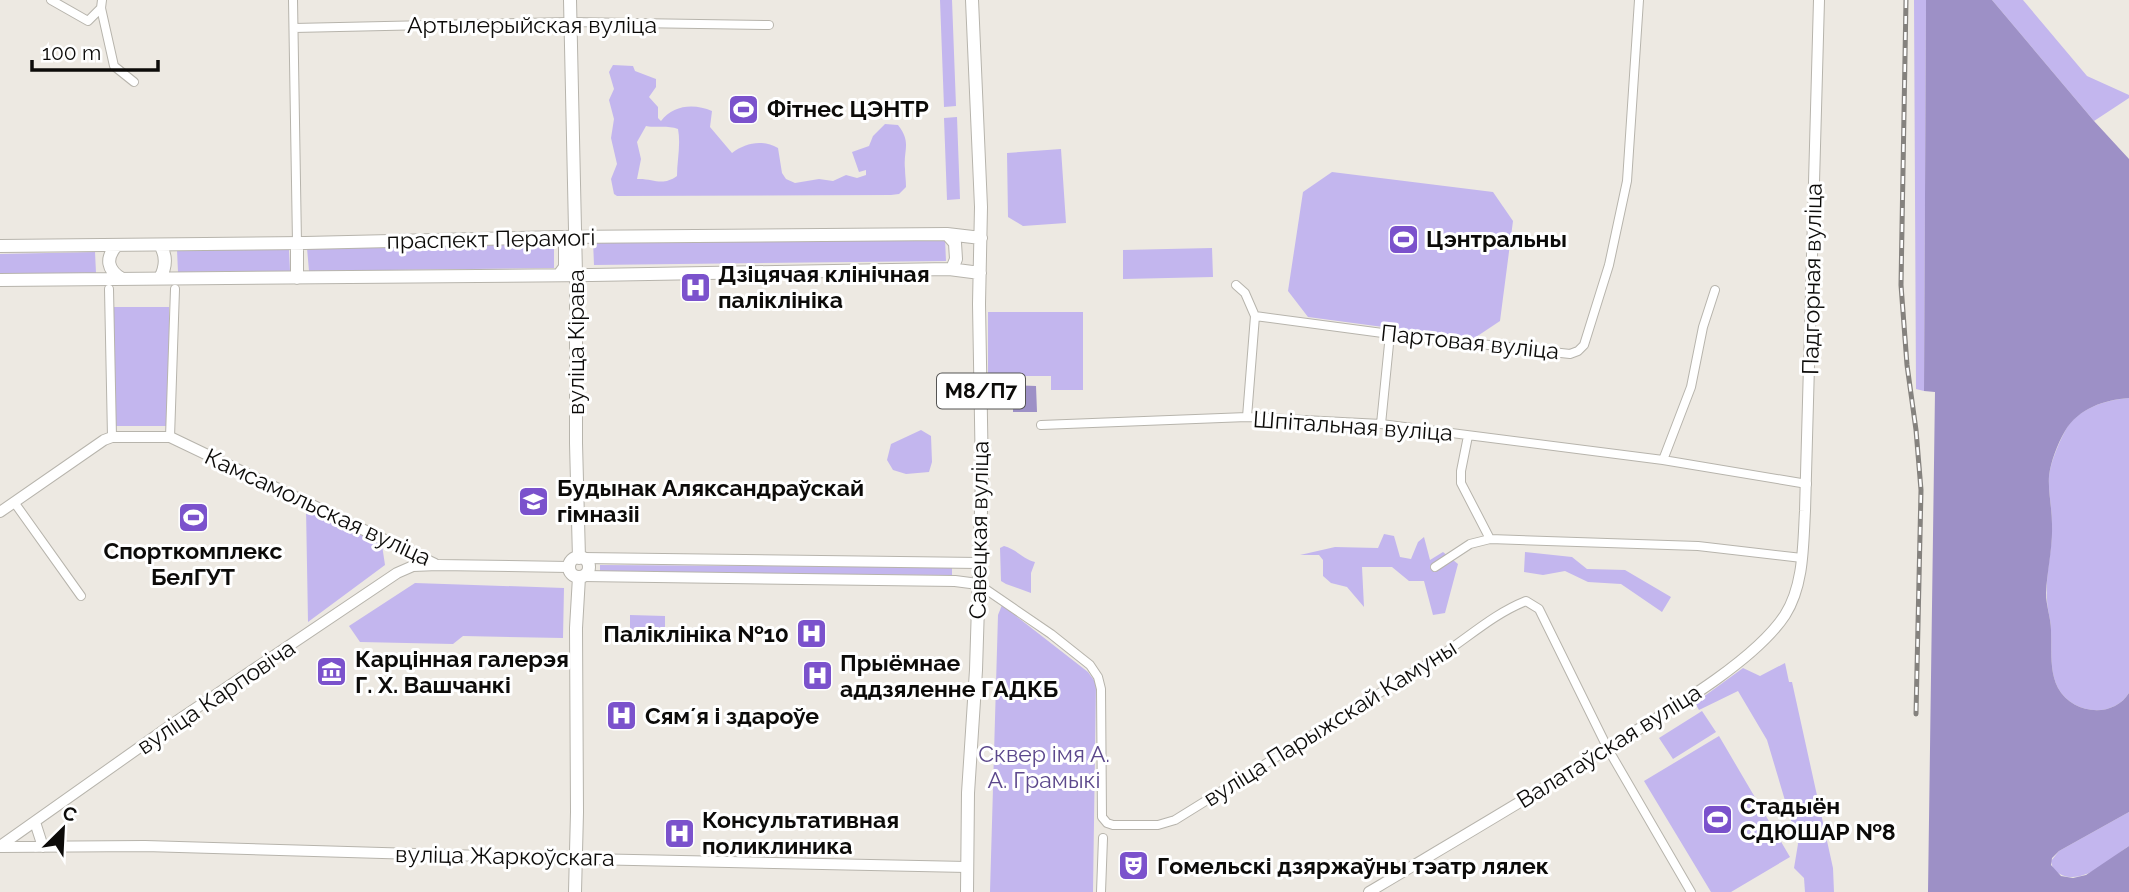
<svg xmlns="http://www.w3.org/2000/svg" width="2129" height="892" font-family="Raleway,sans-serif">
  <rect width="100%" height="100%" fill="#ede9e2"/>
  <path fill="#c3b6ee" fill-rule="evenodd" d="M940,0H952L956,106L944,107Z
    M1914,0H1926L1924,391L1916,389Z
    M1992,0H2023L2087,76L2129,95V98L2094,121Z
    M613,65L633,66L635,71L656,79V87L649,97L658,107V118L661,121C673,105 694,103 712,111L710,127L732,153C745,143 762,139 778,148L782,173L786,179L795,183L819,179L833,181L846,175L857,178L866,175V170L859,172L852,152L869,146L873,136L885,124L898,125C912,143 903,150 905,169C905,175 906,180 906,187L899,194L891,195L617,196L614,194L611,179L617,164L611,138L614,119L609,100L614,89L609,72ZM646,126C656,128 668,125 678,129C681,145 677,160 677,176C662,187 653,178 637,179L641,159L637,142Z
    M957,117L960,199L947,200L944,118Z
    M1061,149L1066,223L1023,226L1008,217L1007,153Z
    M1332,172L1493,192L1513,221L1500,321L1473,339L1308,317L1288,291L1303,192Z
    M945,239L946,261L594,265L593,241Z
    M554,244V268L309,271L307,248Z
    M1212,248L1213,277L1123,279V250Z
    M177,250H289L290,271L178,272Z
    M95,252L96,273L0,275V254Z
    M111,307H169L170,426H112Z
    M988,312H1083V390H1051V376H988Z
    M2129,398V693C2113,719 2072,714 2058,688C2049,670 2052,650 2051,630C2051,620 2047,609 2047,599C2045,574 2053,549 2052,524C2052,508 2048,492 2049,476C2051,461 2058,445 2065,431C2078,408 2105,400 2129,398Z
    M921,430L931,436L932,462L929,472L906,474L893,470L887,460L891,444Z
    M306,508L382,545L385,565L308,622Z
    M1384,534L1394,536L1400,557L1411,559L1418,542L1424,537L1430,560L1443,552L1458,564L1445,613L1433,615L1424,581H1409L1392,567H1362L1364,607L1347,587L1331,583L1323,576V560L1319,555H1300L1335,547L1378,548Z
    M1004,546C1016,549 1023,559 1035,562L1031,573V593L1006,584L1001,581L1000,548Z
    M1525,552L1572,557L1587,569L1625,570L1671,597L1662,612L1621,584L1588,582L1565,571L1543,575L1524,572Z
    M600,565L952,567V575L600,573Z
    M415,583L564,588L563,638L463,636L453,644L360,642L349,626Z
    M1002,605L1088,672L1096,683L1093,892H990L998,615Z
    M630,615L665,616V635L630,634Z
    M1785,663L1789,682H1792L1833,868L1834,892H1805L1804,878L1794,868L1798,844L1767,740L1738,691L1699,710L1695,703L1743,668L1760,676Z
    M1702,711L1716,732L1673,759L1659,738Z
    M1719,736L1790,857L1731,892H1711L1644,781Z
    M2129,812V846C2108,860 2077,892 2053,869L2051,861L2059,851Z"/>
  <path fill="#9d90c6" d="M1926,0H1992L2094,121L2129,159V398C2104,400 2079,408 2065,431C2057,445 2051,461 2049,476C2048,492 2052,508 2052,524C2053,547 2047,571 2046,593C2046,606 2051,618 2051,630C2052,650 2049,670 2058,688C2072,714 2113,719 2129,693V812L2059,851L2052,858L2051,865L2061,876L2073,878L2086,875L2129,846V892H1928L1935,392L1924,391Z
    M1013,385L1036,386L1037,412H1013Z"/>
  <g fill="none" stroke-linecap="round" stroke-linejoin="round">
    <defs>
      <path id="street" d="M51,0L88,21L101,8
        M102,0L101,8L114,66L134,82
        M293,0L297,243
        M294,28L570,22L769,25
        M1236,285L1245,293L1255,316
        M109,289L112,437
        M1255,316L1390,334L1570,354L1578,351L1584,345L1609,265L1627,181L1639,0
        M1247,417L1255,316
        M1381,424L1390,334
        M1041,425L1247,417L1381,424L1663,460L1807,484
        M1468,436L1461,471V483L1490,539
        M170,437L175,289
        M1663,460L1691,387L1703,327L1715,290
        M14,502L81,596
        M1435,567L1470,544L1490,539L1698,546L1802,558
        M978,584L1051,634L1090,665L1098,677L1101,689L1102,817L1107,823L1113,825H1158L1175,820C1262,766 1348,712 1435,659C1466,640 1491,615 1526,601L1539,609L1608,749L1691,892
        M1101,892L1103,838"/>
      <path id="secondary" d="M0,512L104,440L112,437H170L435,564
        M582,558L979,563
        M583,576L955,581L978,584
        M35,822L43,847
        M0,846L174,723L397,573L413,566L438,565L569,567
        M0,847L145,846L586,859L967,867
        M1369,892C1458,839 1547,787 1634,732C1679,705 1757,658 1785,615C1804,585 1803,545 1805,511L1819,0"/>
      <path id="primary" d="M570,0L576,275V443L579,558
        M947,234L955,243L956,259L952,269
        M559,237L565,244V267L559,275
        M297,243V278
        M117,245C105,258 107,270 122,279
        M160,245C167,256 166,267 160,278
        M0,246L305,243L559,237L947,234L981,238
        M0,280L591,275L949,269L980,273
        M569 567a10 10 0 1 1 20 0a10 10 0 1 1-20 0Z
        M575,892L577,812L576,628L579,577
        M967,892L968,793L976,670L982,478L979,304L981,207L972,0"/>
    </defs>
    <use href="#street" stroke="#b7b4ac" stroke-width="10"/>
    <use href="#secondary" stroke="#b7b4ac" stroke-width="12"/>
    <use href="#primary" stroke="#b7b4ac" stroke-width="14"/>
    <use href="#street" stroke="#fff" stroke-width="8"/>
    <use href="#secondary" stroke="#fff" stroke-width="10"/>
    <use href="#primary" stroke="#fff" stroke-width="12"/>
    <defs>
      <path id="rail" d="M1906,0L1901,285L1907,365L1916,430L1921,490L1916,714"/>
    </defs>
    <use href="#rail" stroke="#85827e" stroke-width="5"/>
    <use href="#rail" stroke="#fff" stroke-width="2.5" stroke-dasharray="8" stroke-linecap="butt"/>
  </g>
  <defs>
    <symbol id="stadium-square" viewBox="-11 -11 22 22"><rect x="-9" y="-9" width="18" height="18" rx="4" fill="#7b52cc" stroke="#fff"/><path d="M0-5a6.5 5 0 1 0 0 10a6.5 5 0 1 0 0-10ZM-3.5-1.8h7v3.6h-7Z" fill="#fff"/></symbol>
    <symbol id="hospital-square" viewBox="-11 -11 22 22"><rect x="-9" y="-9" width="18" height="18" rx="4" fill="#7b52cc" stroke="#fff"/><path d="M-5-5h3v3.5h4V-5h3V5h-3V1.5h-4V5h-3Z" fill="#fff"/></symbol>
    <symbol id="university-square" viewBox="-11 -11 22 22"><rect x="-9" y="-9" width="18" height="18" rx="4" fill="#7b52cc" stroke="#fff"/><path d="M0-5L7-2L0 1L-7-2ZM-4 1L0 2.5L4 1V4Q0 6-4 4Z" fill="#fff"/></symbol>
    <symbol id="museum-square" viewBox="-11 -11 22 22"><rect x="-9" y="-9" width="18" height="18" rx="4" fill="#7b52cc" stroke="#fff"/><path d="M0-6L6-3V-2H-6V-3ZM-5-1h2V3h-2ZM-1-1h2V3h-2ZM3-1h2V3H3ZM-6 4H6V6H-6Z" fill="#fff"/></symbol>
    <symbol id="theatre-square" viewBox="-11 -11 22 22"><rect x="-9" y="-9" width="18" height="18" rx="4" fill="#7b52cc" stroke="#fff"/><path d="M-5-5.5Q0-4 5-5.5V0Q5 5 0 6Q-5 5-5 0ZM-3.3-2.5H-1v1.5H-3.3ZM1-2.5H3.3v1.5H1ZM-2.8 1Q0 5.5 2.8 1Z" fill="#fff"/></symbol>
  </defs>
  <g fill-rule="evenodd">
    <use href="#stadium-square" x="726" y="92" width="35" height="35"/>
    <use href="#stadium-square" x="1386" y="222" width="35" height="35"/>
    <use href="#hospital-square" x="678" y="270" width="35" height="35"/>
    <use href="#university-square" x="516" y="484" width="35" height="35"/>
    <use href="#stadium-square" x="176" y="500" width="35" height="35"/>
    <use href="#hospital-square" x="794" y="616" width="35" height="35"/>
    <use href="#museum-square" x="314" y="654" width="35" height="35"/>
    <use href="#hospital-square" x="800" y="658" width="35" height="35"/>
    <use href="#hospital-square" x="604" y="698" width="35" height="35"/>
    <use href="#stadium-square" x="1700" y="802" width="35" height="35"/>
    <use href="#hospital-square" x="662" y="816" width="35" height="35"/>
    <use href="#theatre-square" x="1116" y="848" width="35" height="35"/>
  </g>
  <g text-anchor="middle" stroke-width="6" stroke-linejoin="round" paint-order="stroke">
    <rect fill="#fff" stroke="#555453" stroke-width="2" x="937" y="373.5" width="88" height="35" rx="5"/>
    <g font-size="21" font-weight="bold" fill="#0c0b09">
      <text x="981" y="398">М8/П7</text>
    </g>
    <g font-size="23" fill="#0c0b09" stroke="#fff">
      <text x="532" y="33">Артылерыйская вуліца</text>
      <text transform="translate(491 239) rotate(-1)" y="8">праспект Перамогі</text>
      <text transform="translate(1812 279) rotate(-89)" y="8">Падгорная вуліца</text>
      <text transform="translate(576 342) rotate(-90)" y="8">вуліца Кірава</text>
      <text transform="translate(1470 342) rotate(6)" y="8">Партовая вуліца</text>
      <text transform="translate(1353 426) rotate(4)" y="8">Шпітальная вуліца</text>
      <text transform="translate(318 507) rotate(25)" y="8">Камсамольская вуліца</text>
      <text transform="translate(979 530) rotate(-89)" y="8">Савецкая вуліца</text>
      <text transform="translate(216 697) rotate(-34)" y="8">вуліца Карповіча</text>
      <text transform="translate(1330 723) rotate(-32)" y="8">вуліца Парыжскай Камуны</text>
      <text transform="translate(1609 746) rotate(-32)" y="8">Валатаўская вуліца</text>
      <text transform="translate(505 856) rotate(1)" y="8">вуліца Жаркоўскага</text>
    </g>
    <g font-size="23" font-weight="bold" fill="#0c0b09" stroke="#fff" text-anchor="start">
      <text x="767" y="117">Фітнес ЦЭНТР</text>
      <text x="1426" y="247">Цэнтральны</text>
      <text x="718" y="282">Дзіцячая клінічная<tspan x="718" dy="26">паліклініка</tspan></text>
      <text x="557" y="496">Будынак Аляксандраўскай<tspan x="557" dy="26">гімназіі</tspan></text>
      <text x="193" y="559" text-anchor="middle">Спорткомплекс<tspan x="193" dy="26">БелГУТ</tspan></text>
      <text x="789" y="642" text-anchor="end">Паліклініка №10</text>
      <text x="355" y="667">Карцінная галерэя<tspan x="355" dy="26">Г. Х. Вашчанкі</tspan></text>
      <text x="840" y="671">Прыёмнае<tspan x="840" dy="26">аддзяленне ГАДКБ</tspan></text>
      <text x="645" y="724">Сямʼя і здароўе</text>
      <text x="1740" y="814">Стадыён<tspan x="1740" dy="26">СДЮШАР №8</tspan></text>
      <text x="702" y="828">Консультативная<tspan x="702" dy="26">поликлиника</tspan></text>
      <text x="1157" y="874">Гомельскі дзяржаўны тэатр лялек</text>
    </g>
    <g font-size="23" fill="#5c488c" stroke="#fff">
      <text x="1044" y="762">Сквер імя А.<tspan x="1044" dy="26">А. Грамыкі</tspan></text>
    </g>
  </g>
  <g transform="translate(63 829) rotate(24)" stroke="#ffffff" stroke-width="5" paint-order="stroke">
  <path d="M0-5L12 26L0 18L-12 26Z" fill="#0c0b09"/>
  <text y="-10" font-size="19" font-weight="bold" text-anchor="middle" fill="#0c0b09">С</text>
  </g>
  <path d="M32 60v10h126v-10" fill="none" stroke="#0c0b09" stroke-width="3.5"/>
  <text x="42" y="60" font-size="21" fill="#0c0b09" stroke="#ffffff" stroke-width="5" paint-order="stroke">100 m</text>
</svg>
